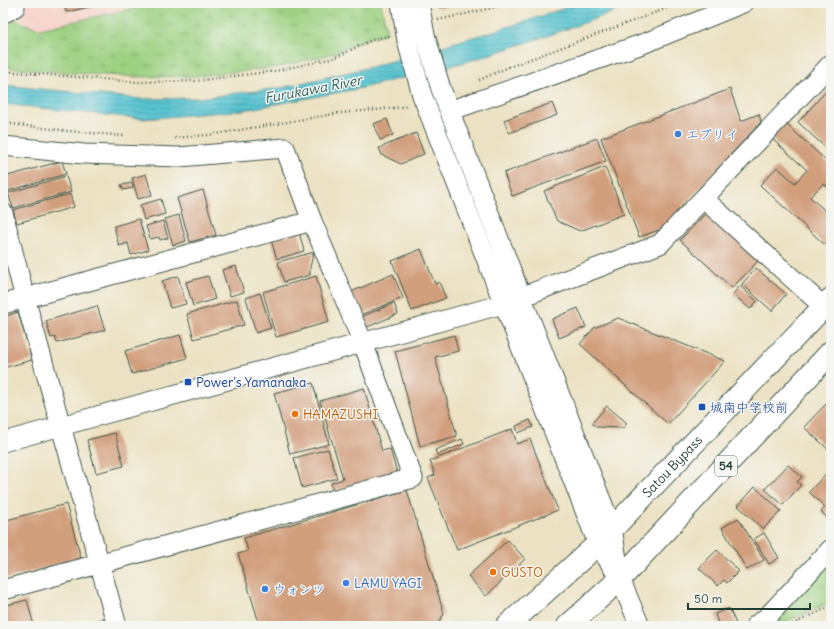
<svg xmlns="http://www.w3.org/2000/svg" width="834" height="629" font-family="Delius,'Klee One',sans-serif">
  <defs>
    <pattern id="park-tufts" width="24" height="20" patternUnits="userSpaceOnUse"><rect width="24" height="20" fill="#9ed182"/><path d="M3 7l-1-3M5 7V3M7 7l1-3M15 17l-1-3M17 17v-4M19 17l1-3" fill="none" stroke="#80ab6b"/></pattern>
    <pattern id="water-rules" width="6" height="5" patternUnits="userSpaceOnUse"><rect width="6" height="5" fill="#59c5d2"/><path d="M0 2.5h6" fill="none" stroke="#49a1ab"/></pattern>
  </defs>
  <rect width="100%" height="100%" fill="#f6f6f2"/>
  <filter id="ink" filterUnits="userSpaceOnUse"><feTurbulence type="fractalNoise" baseFrequency=".025" numOctaves="2"/><feDisplacementMap in="SourceGraphic" scale="8" xChannelSelector="R" yChannelSelector="G"/><feConvolveMatrix kernelMatrix="1 2 1 2 8 2 1 2 1" color-interpolation-filters="sRGB"/></filter>
  <filter id="wash" filterUnits="userSpaceOnUse"><feTurbulence type="fractalNoise" baseFrequency=".012" numOctaves="4" result="noise"/><feDisplacementMap in="SourceGraphic" scale="16" xChannelSelector="R" yChannelSelector="G"/><feGaussianBlur stdDeviation="0.9" result="paint"/><feColorMatrix in="noise" values="0 0 0 0 0 0 0 0 0 0 0 0 0 0 0 0 0 1.4 0 .05"/><feComposite in="paint" operator="in"/></filter>
  <g filter="url(#wash)">
    <rect width="100%" height="100%" fill="#ece2c3"/>
    <path fill="#f7d1c8" d="M20,3H157L40,29L23,22Z"/>
    <path fill="url(#park-tufts)" stroke="#5e875b" d="M157,3H381L387,33L371,37L332,54L274,68L194,76L138,77L71,73L3,67V16L40,29Z
      M831,560V602L776,626H768Z"/>
    <path fill="url(#water-rules)" stroke="#3c8183" d="M579,3H639L553,34L473,60L362,88L244,110L144,119L3,104V85L141,99L199,98L280,88L371,67L521,23Z"/>
    <g id="blocks">
      <path fill="#d29f7d" d="M64,3H104V4L66,12Z
        M438,3H465V4L439,8Z
        M831,86V153L798,122Z
        M730,89L741,121L759,114L761,122L662,229L639,237L601,138Z
        M552,103L557,115L509,133L504,120Z
        M387,119L393,135L380,140L373,124Z
        M785,123L831,165V181L826,186L823,184L810,197L831,216V238L825,245L760,185L777,167L795,183L807,170L771,138Z
        M416,133L424,154L401,164L382,155L379,148Z
        M597,138L606,161L512,196L504,173Z
        M62,161L66,174L8,191L4,177Z
        M605,167L624,214L580,231L557,221L544,191Z
        M146,174L152,195L138,199L132,178Z
        M66,176L71,192L13,208L8,193Z
        M132,183L133,188L123,190L121,185Z
        M203,190L216,235L190,242L177,198Z
        M70,194L74,207L17,223L13,210Z
        M161,199L165,214L144,220L140,205Z
        M708,211L760,259L732,288L680,240Z
        M179,215L186,241L173,245L165,219Z
        M139,219L148,250L131,255L128,243L119,246L114,226Z
        M163,221L168,238L160,240L159,237L150,239L146,226Z
        M299,232L304,251L277,259L271,240Z
        M421,249L435,284L439,282L446,298L412,311L392,261Z
        M314,252L310,267V275L284,282L278,262Z
        M236,266L244,292L230,296L222,270Z
        M756,268L786,294L772,311L742,284Z
        M393,274L403,298L360,315L351,292Z
        M178,276L186,304L170,308L162,281Z
        M208,276L215,299L193,306L186,282Z
        M316,276L329,322L276,337L263,292Z
        M740,286L757,301L750,309L733,294Z
        M260,293L271,328L256,333L246,298Z
        M237,300L244,325L194,339L187,314Z
        M394,303L398,314L365,328L361,317Z
        M97,306L105,330L57,343L55,337L51,338L46,321Z
        M578,308L586,327L559,338L552,319Z
        M18,312L32,360L3,368V317Z
        M618,318L725,361L668,424L580,344L594,328Z
        M180,335L187,358L132,374L125,351Z
        M454,335L458,351L435,357L457,436L420,446L395,351Z
        M313,383L329,444L290,454L274,393Z
        M364,388L382,451L390,449L397,473L333,491L331,483L343,479L320,401Z
        M826,404L831,409V452L804,427Z
        M607,406L627,423L623,428L596,427L592,423Z
        M530,420L533,427L518,433L516,426Z
        M512,429L517,444L530,439L558,510L457,550L428,478L435,475L430,461Z
        M115,433L124,466L96,473L87,440Z
        M462,439L464,444L437,455L435,450Z
        M328,449L337,478L302,488L294,458Z
        M788,465L802,477L797,482L801,485L783,505L765,489Z
        M831,468V521L821,512L825,507L809,492Z
        M755,487L781,511L763,529L738,506Z
        M407,490L444,614L436,626H260L238,554L248,551L244,538Z
        M66,504L81,558L3,580V521Z
        M738,518L764,560L747,570L722,528Z
        M764,533L779,558L769,564L754,539Z
        M508,540L525,559L486,596L468,576Z
        M717,550L739,571L727,583L724,580L718,586L699,568Z
        M27,600L34,626H4L3,606Z
        M729,608L737,626H719L715,614Z
        M106,618L108,626H81L80,625Z"/>
    </g>
  </g>
  <g filter="url(#ink)">
    <use href="#blocks" fill-opacity="0" stroke="#3e5649" stroke-width="1"/>
    <g fill="none" stroke-linecap="round" stroke-linejoin="round">
      <defs>
        <path id="minor" d="M401,3L407,41L422,95L598,544L620,579L640,626
          M419,3L425,35L441,89L521,296L612,528L619,572
          M3,11L6,12L15,7L14,3
          M449,111L645,43L743,3
          M3,146L84,154L179,157L285,148L312,221L363,343L413,478L3,590
          M704,199L824,307
          M3,213L25,298L117,626
          M3,304L312,221
          M3,442L503,304L660,244L831,64
          M755,626L766,618L831,549"/>
        <g id="highway">
          <path id="s1" d="M507,626L598,544L831,299"/>
          <path d="M568,626L620,579L831,352"/>
        </g>
      </defs>
      <use href="#minor" stroke="#3e5649" stroke-width="21"/>
      <use href="#highway" stroke="#3e5649" stroke-width="24"/>
      <path stroke="#3e5649" stroke-width="2.5" stroke-dasharray="1 3" stroke-linecap="butt" d="M438,20L514,3
        M3,71L138,82L195,81L275,71L334,58L372,40L389,36
        M479,80L509,67L681,3
        M3,123L68,131L125,136
        M175,138L216,134L340,113L395,108L408,106
        M789,626L831,606"/>
      <use href="#minor" stroke="#fff" stroke-width="19"/>
      <use href="#highway" stroke="#fff" stroke-width="22"/>
    </g>
  </g>
  <g fill="#3f7fe0" stroke="#f6f6f2" stroke-width="1.5">
    <circle cx="678" cy="134" r="4"/>
    <circle cx="346" cy="583" r="4"/>
    <circle cx="265" cy="589" r="4"/>
  </g>
  <g fill="#1a4fb4" stroke="#f6f6f2" stroke-width="1.5">
    <rect x="184" y="378" width="8" height="8" rx="2"/>
    <rect x="698" y="403" width="8" height="8" rx="2"/>
  </g>
  <g fill="#e8710a" stroke="#f6f6f2" stroke-width="1.5">
    <circle cx="295" cy="414" r="4"/>
    <circle cx="493" cy="572" r="4"/>
  </g>
  <g text-anchor="middle" stroke-width="3" stroke-linejoin="round" paint-order="stroke">
    <rect fill="#f6f6f2" stroke="#60746d" stroke-width="1" x="715" y="456" width="22" height="20" rx="3"/>
    <g font-size="12" font-weight="bold" fill="#1f3d34">
      <text x="726" y="470">54</text>
    </g>
    <g font-size="13" fill="#366cbe" stroke="#f6f6f2" text-anchor="start">
      <text x="686" y="139">エブリイ</text>
      <text x="354" y="588">LAMU YAGI</text>
      <text x="273" y="594">ウォンツ</text>
    </g>
    <g font-size="13" fill="#164399" stroke="#f6f6f2" text-anchor="start">
      <text x="196" y="387">Power's Yamanaka</text>
      <text x="710" y="412">城南中学校前</text>
    </g>
    <g font-size="13" fill="#c56008" stroke="#f6f6f2" text-anchor="start">
      <text x="303" y="419">HAMAZUSHI</text>
      <text x="501" y="577">GUSTO</text>
    </g>
    <g font-size="13" fill="#1f3d34" stroke="#f6f6f2">
      <text dy="5" stroke="none"><textPath href="#s1" startOffset="230">Satou Bypass</textPath></text>
    </g>
    <g font-size="14" font-style="italic" fill="#2e5f5c" stroke="#f6f6f2">
      <text transform="translate(313 89) rotate(-11)" y="5">Furukawa River</text>
    </g>
  </g>
  <rect width="834" height="629" fill="none" stroke="#f6f6f2" stroke-width="16"/>
  <path d="M688 603v6h122v-6" fill="none" stroke="#1f3d34" stroke-width="2"/>
  <text x="694" y="603" font-size="12" fill="#1f3d34" stroke="#f6f6f2" stroke-width="3" paint-order="stroke">50 m</text>
</svg>
